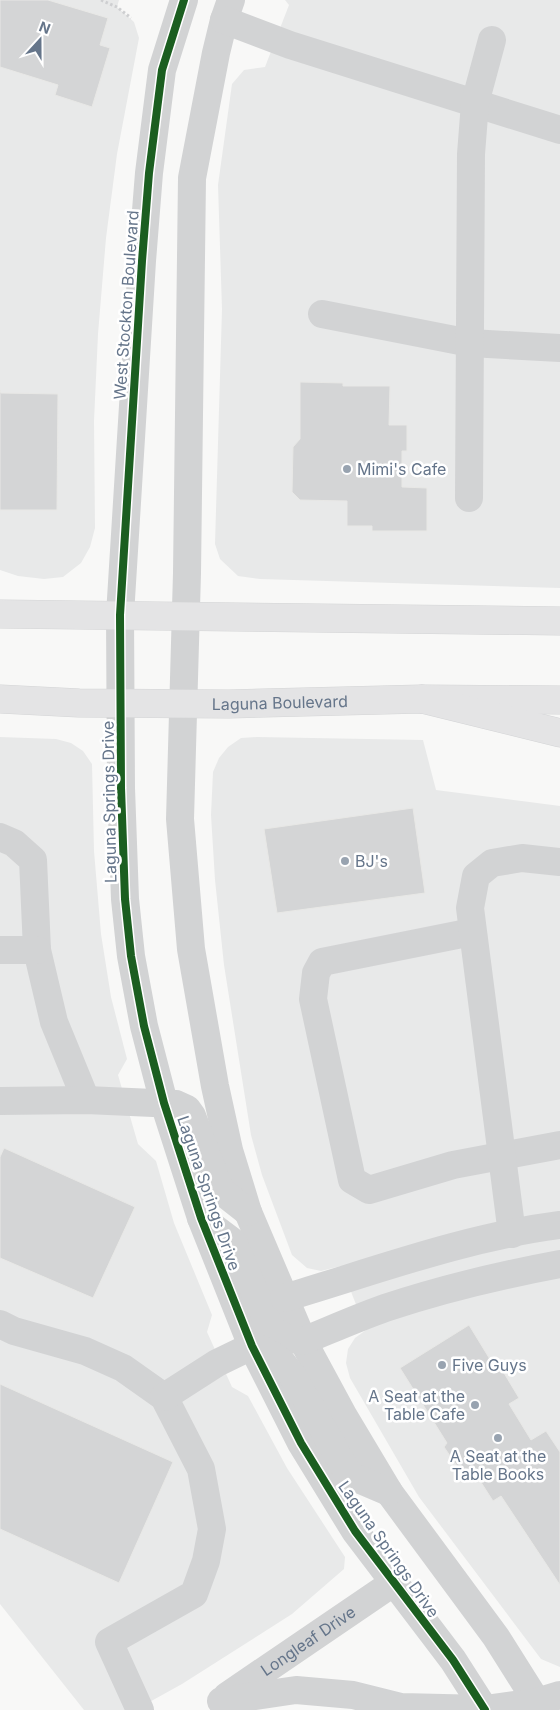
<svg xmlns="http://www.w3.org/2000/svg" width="560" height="1710" font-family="Inter,sans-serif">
  <rect width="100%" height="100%" fill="#f8f8f7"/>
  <path fill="#e8e9e9" d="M0,0H119L117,7L134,22L139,38L117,154L106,238L98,334L94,421L95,528L90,547L81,563L63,577L44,579L18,576L0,570Z
    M285,0H560V588L260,579L238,576L220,559L215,544L222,309L218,185L232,84L244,70L265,67L289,5Z
    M0,737L56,739L71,743L83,751L92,764L94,851L101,934L111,997L127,1059L118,1075L138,1144L156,1161L174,1223L212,1315L207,1332L232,1387L248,1396L287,1468L345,1557L344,1569L292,1614L182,1684L135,1710H84L0,1604Z
    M257,737L423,740L436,790L560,806V1667L541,1659L419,1497L350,1378L346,1363L348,1349L355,1338L366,1330L341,1266L321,1271L307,1268L292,1255L262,1175L251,1135L224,965L215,880L211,815L213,772L219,758L228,747L241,738Z"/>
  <path fill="#d4d5d6" stroke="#e8e8e6" d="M0,0H48L108,18L100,45L110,48L92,107L55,95L58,85L0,67Z
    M300,382L343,383V386H390L389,425H407V451H402V487L427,488V531H372V526H347V501L300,500L292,492L293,447L300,439Z
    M0,390L1,393L58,394L57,510H0Z
    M413,808L425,893L277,913L264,829Z
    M4,1148L135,1207L93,1298L0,1258V1157Z
    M469,1325L491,1361L495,1358L519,1398L509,1404L531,1440L546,1431L560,1452V1585L501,1496L493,1501L477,1476L468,1482L444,1447L447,1443L400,1368Z
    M0,1384L173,1462L119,1583L0,1529Z"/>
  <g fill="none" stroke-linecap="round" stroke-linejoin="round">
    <defs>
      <g id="major">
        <path d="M0,614L560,621"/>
        <path id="s2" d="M0,699L79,703L229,704L422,699L560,700"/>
      </g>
      <path id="highway" d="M422,699L560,733"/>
    </defs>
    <use href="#major" stroke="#d4d5d6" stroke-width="29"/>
    <use href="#highway" stroke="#d3d4d6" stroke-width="29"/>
    <path stroke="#cecfd1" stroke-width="3" stroke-dasharray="2.5 2.5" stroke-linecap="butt" d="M101,0L117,7L131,18"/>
    <g stroke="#d2d3d4" stroke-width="28">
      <path d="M184,0L162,70L149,173L142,261L120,615L121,788L125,899L131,956L144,1026L164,1103L201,1218L252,1346L301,1443L355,1531L453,1660L485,1710"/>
      <path d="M231,0L224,20L216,53L192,178L187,573L180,819L191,949L215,1086L229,1150L248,1212L303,1341L343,1415L389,1492L496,1637L542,1710"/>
      <path d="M224,20L290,45L560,130"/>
      <path d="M322,314L470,343L560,348"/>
      <path d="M469,498L471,154L475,103L492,40"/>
      <path d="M0,837L14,843L33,860L37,950L54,1022L86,1100"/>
      <path d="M472,932L322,962L316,973L313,999L352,1180L369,1190L453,1165L560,1145"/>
      <path d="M0,950H37"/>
      <path d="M0,1101L86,1100L176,1104L187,1109L192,1116L220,1190L248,1212"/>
      <path d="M201,1218L233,1242L270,1327C280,1337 289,1339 303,1341C330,1330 357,1318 385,1308C442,1289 501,1275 560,1264"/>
      <path d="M512,1234L470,908L476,876L492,863L522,858L560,862"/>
      <path d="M284,1298C375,1271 466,1237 560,1225"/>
      <path d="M0,1324L14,1331L85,1351L123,1368L164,1397L201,1469L212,1529L206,1561L194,1594L109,1642L140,1710"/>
      <path d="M164,1397L217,1363L252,1346L267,1352L281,1361L294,1378L349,1475L389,1492"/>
      <path id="s1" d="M227,1696L393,1583"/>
      <path d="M221,1701L296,1690L353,1695L401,1707L485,1709L537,1702L560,1695"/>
    </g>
    <use href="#major" stroke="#e4e4e5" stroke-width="28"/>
    <use href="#highway" stroke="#e4e4e5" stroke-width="28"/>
    <defs>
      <path id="cycleway" d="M184,0L162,70L149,173L142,261L120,615L121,788L125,899L131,956L144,1026L164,1103L201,1218L252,1346L301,1443L355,1531L453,1660L485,1710"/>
    </defs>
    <use href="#cycleway" stroke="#fff" stroke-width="11"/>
    <use href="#cycleway" stroke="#1b5e20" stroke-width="8"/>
  </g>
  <g fill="#98a3b0" stroke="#fff" stroke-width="2">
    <circle cx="347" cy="469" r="5"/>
    <circle cx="345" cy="861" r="5"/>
    <circle cx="442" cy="1365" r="5"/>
    <circle cx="475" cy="1405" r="5"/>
    <circle cx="498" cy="1438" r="5"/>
  </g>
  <g text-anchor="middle" stroke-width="5" stroke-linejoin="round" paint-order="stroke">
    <g font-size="16" fill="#65758a" stroke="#fff">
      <text transform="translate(126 305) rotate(-86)" y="6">West Stockton Boulevard</text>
      <text dy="6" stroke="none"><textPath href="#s2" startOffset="280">Laguna Boulevard</textPath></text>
      <text transform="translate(109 802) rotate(-91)" y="6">Laguna Springs Drive</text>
      <text transform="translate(209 1193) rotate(71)" y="6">Laguna Springs Drive</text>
      <text transform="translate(389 1549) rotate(55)" y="6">Laguna Springs Drive</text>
      <text dy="6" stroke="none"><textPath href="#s1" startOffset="98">Longleaf Drive</textPath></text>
    </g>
    <g font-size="16" fill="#65758a" stroke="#fff" text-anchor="start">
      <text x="357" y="475">Mimi's Cafe</text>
      <text x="355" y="867">BJ's</text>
      <text x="452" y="1371">Five Guys</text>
      <text x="465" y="1402" text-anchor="end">A Seat at the<tspan x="465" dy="18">Table Cafe</tspan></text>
      <text x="498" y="1462" text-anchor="middle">A Seat at the<tspan x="498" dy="18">Table Books</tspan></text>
    </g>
  </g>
  <g transform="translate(40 40) rotate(21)" stroke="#ffffff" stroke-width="4" paint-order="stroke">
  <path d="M0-4L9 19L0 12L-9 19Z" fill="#65758a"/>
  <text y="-8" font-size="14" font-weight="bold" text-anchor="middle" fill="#65758a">N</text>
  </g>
</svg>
